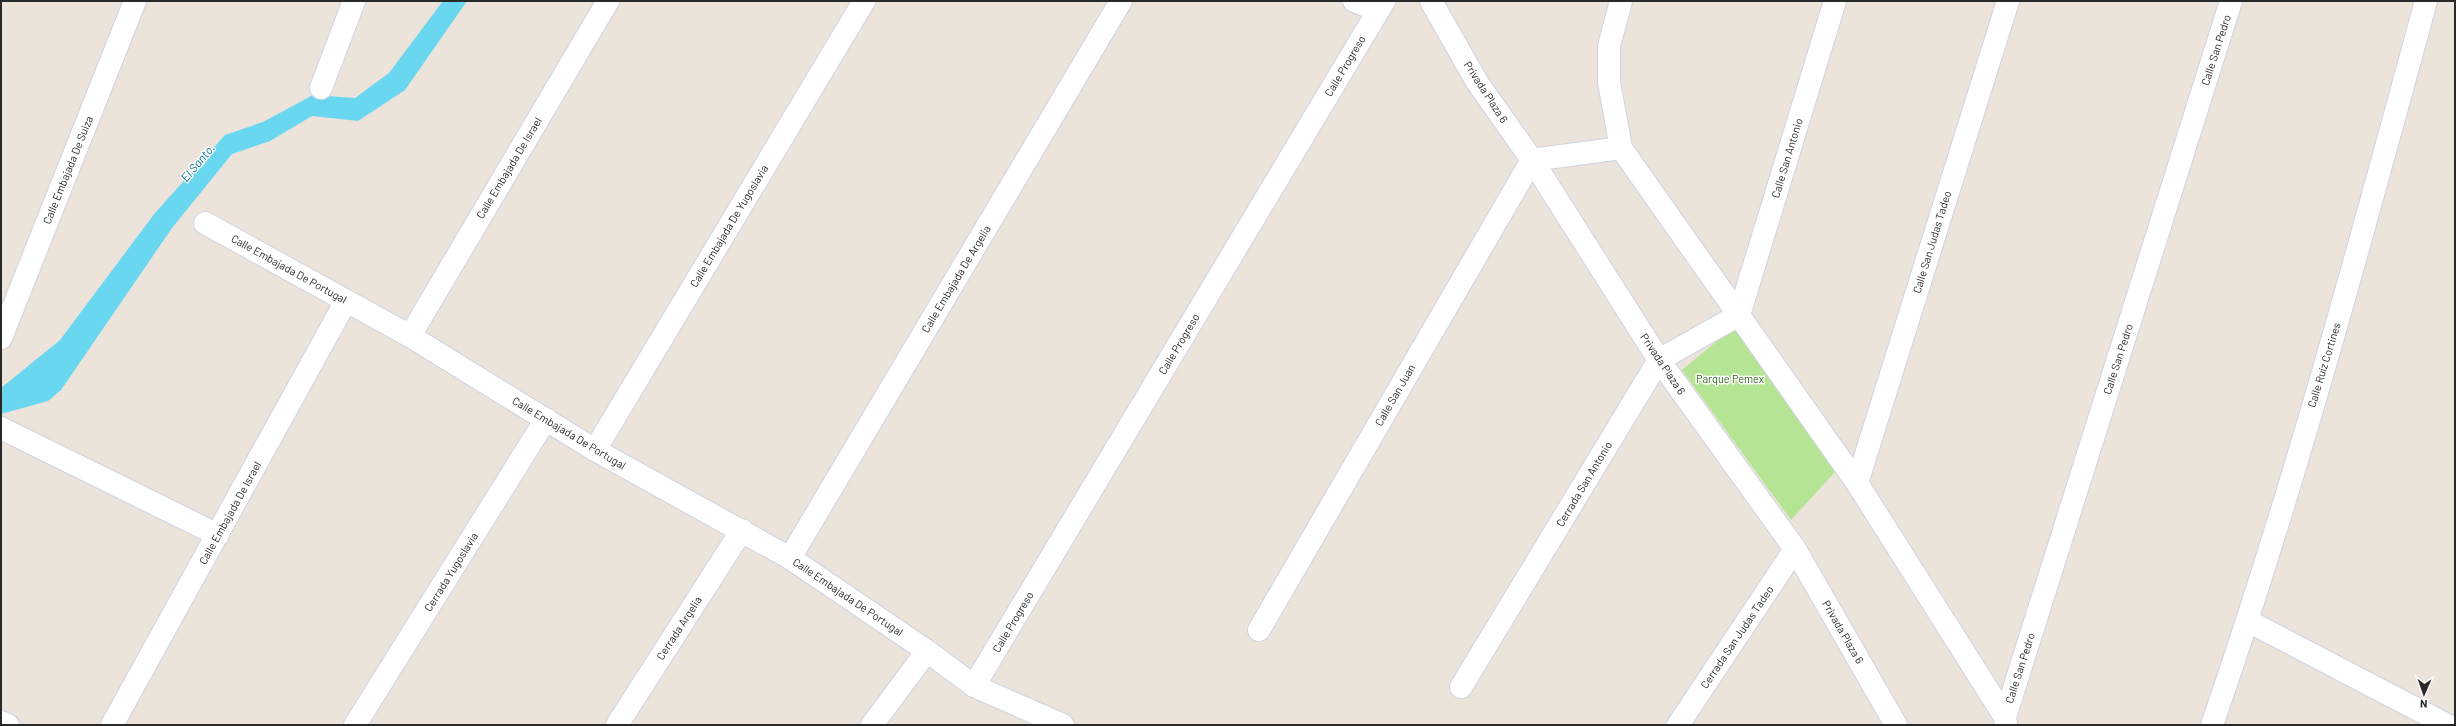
<svg xmlns="http://www.w3.org/2000/svg" width="2456" height="726" font-family="Barlow,sans-serif">
  <rect width="100%" height="100%" fill="#ece3da"/>
  <path fill="#b6e495" d="M1734,327L1836,471L1791,520L1682,370Z"/>
  <path fill="#6ad7f1" d="M443,1H467L405,90L358,121L312,116L270,141L232,154L172,228L61,390L48,401L1,414V388L60,340L155,213L225,135L263,122L313,95L355,98L389,73Z"/>
  <g fill="none" stroke-linecap="round" stroke-linejoin="round">
    <defs>
      <path id="minor" d="M1354,1L1378,10
        M1431,1L1477,82L1532,160L1659,360L1795,549L1896,725
        M1621,1L1609,46V82L1621,148L1857,483L2005,717L2006,725
        M321,88L354,1
        M205,223L410,336L595,450L790,558L927,651L974,686L1063,725
        M410,336L608,1
        M1,338L135,1
        M1,428L218,535
        M595,450L864,1
        M1857,483L2008,1
        M790,558L1121,1
        M2248,621L2447,725
        M1259,630L1532,160L1621,148
        M974,686L1384,1
        M1461,687L1659,360L1739,315L1835,1
        M2005,717L2231,1
        M1,722L8,725
        M112,725L346,301
        M355,725L546,419
        M617,725L742,530
        M872,725L927,651
        M1678,725L1795,549
        M2212,725C2294,488 2360,244 2426,1"/>
    </defs>
    <use href="#minor" stroke="#cfd4e2" stroke-width="24"/>
    <use href="#minor" stroke="#fff" stroke-width="22"/>
  </g>
  <g text-anchor="middle" stroke-width="3" stroke-linejoin="round" paint-order="stroke">
    <g font-size="11" fill="#292929" stroke="#fff">
      <text transform="translate(2216 50) rotate(-72)" y="4">Calle San Pedro</text>
      <text transform="translate(1345 66) rotate(-59)" y="4">Calle Progreso</text>
      <text transform="translate(1486 92) rotate(57)" y="4">Privada Plaza 6</text>
      <text transform="translate(1787 158) rotate(-73)" y="4">Calle San Antonio</text>
      <text transform="translate(509 168) rotate(-59)" y="4">Calle Embajada De Israel</text>
      <text transform="translate(68 170) rotate(-68)" y="4">Calle Embajada De Suiza</text>
      <text transform="translate(729 226) rotate(-59)" y="4">Calle Embajada De Yugoslavia</text>
      <text transform="translate(1932 242) rotate(-73)" y="4">Calle San Judas Tadeo</text>
      <text transform="translate(289 269) rotate(29)" y="4">Calle Embajada De Portugal</text>
      <text transform="translate(956 279) rotate(-59)" y="4">Calle Embajada De Argelia</text>
      <text transform="translate(1179 344) rotate(-59)" y="4">Calle Progreso</text>
      <text transform="translate(2118 359) rotate(-72)" y="4">Calle San Pedro</text>
      <text transform="translate(1663 364) rotate(56)" y="4">Privada Plaza 6</text>
      <text transform="translate(2324 365) rotate(-73)" y="4">Calle Ruíz Cortines</text>
      <text transform="translate(1395 395) rotate(-60)" y="4">Calle San Juan</text>
      <text transform="translate(569 433) rotate(31)" y="4">Calle Embajada De Portugal</text>
      <text transform="translate(1584 484) rotate(-59)" y="4">Cerrada San Antonio</text>
      <text transform="translate(230 513) rotate(-61)" y="4">Calle Embajada De Israel</text>
      <text transform="translate(451 572) rotate(-58)" y="4">Cerrada Yugoslavia</text>
      <text transform="translate(848 597) rotate(34)" y="4">Calle Embajada De Portugal</text>
      <text transform="translate(1013 622) rotate(-59)" y="4">Calle Progreso</text>
      <text transform="translate(679 628) rotate(-57)" y="4">Cerrada Argelia</text>
      <text transform="translate(1843 632) rotate(60)" y="4">Privada Plaza 6</text>
      <text transform="translate(1737 637) rotate(-56)" y="4">Cerrada San Judas Tadeo</text>
      <text transform="translate(2020 668) rotate(-72)" y="4">Calle San Pedro</text>
    </g>
    <g font-size="11" fill="#2e6618" stroke="#fff">
      <text x="1730" y="383">Parque Pemex</text>
    </g>
    <g font-size="12" font-style="italic" fill="#0b749b" stroke="#fff">
      <text transform="translate(198 163) rotate(-50)" y="4">El Santo.</text>
    </g>
  </g>
  <rect width="2456" height="726" fill="none" stroke="#292929" stroke-width="4"/>
  <g transform="translate(2424 694) rotate(182)" stroke="#ffffff" stroke-width="3" paint-order="stroke">
  <path d="M0-3L7 15L0 10L-7 15Z" fill="#292929"/>
  <text y="-6" font-size="11" font-weight="bold" text-anchor="middle" fill="#292929">N</text>
  </g>
</svg>
